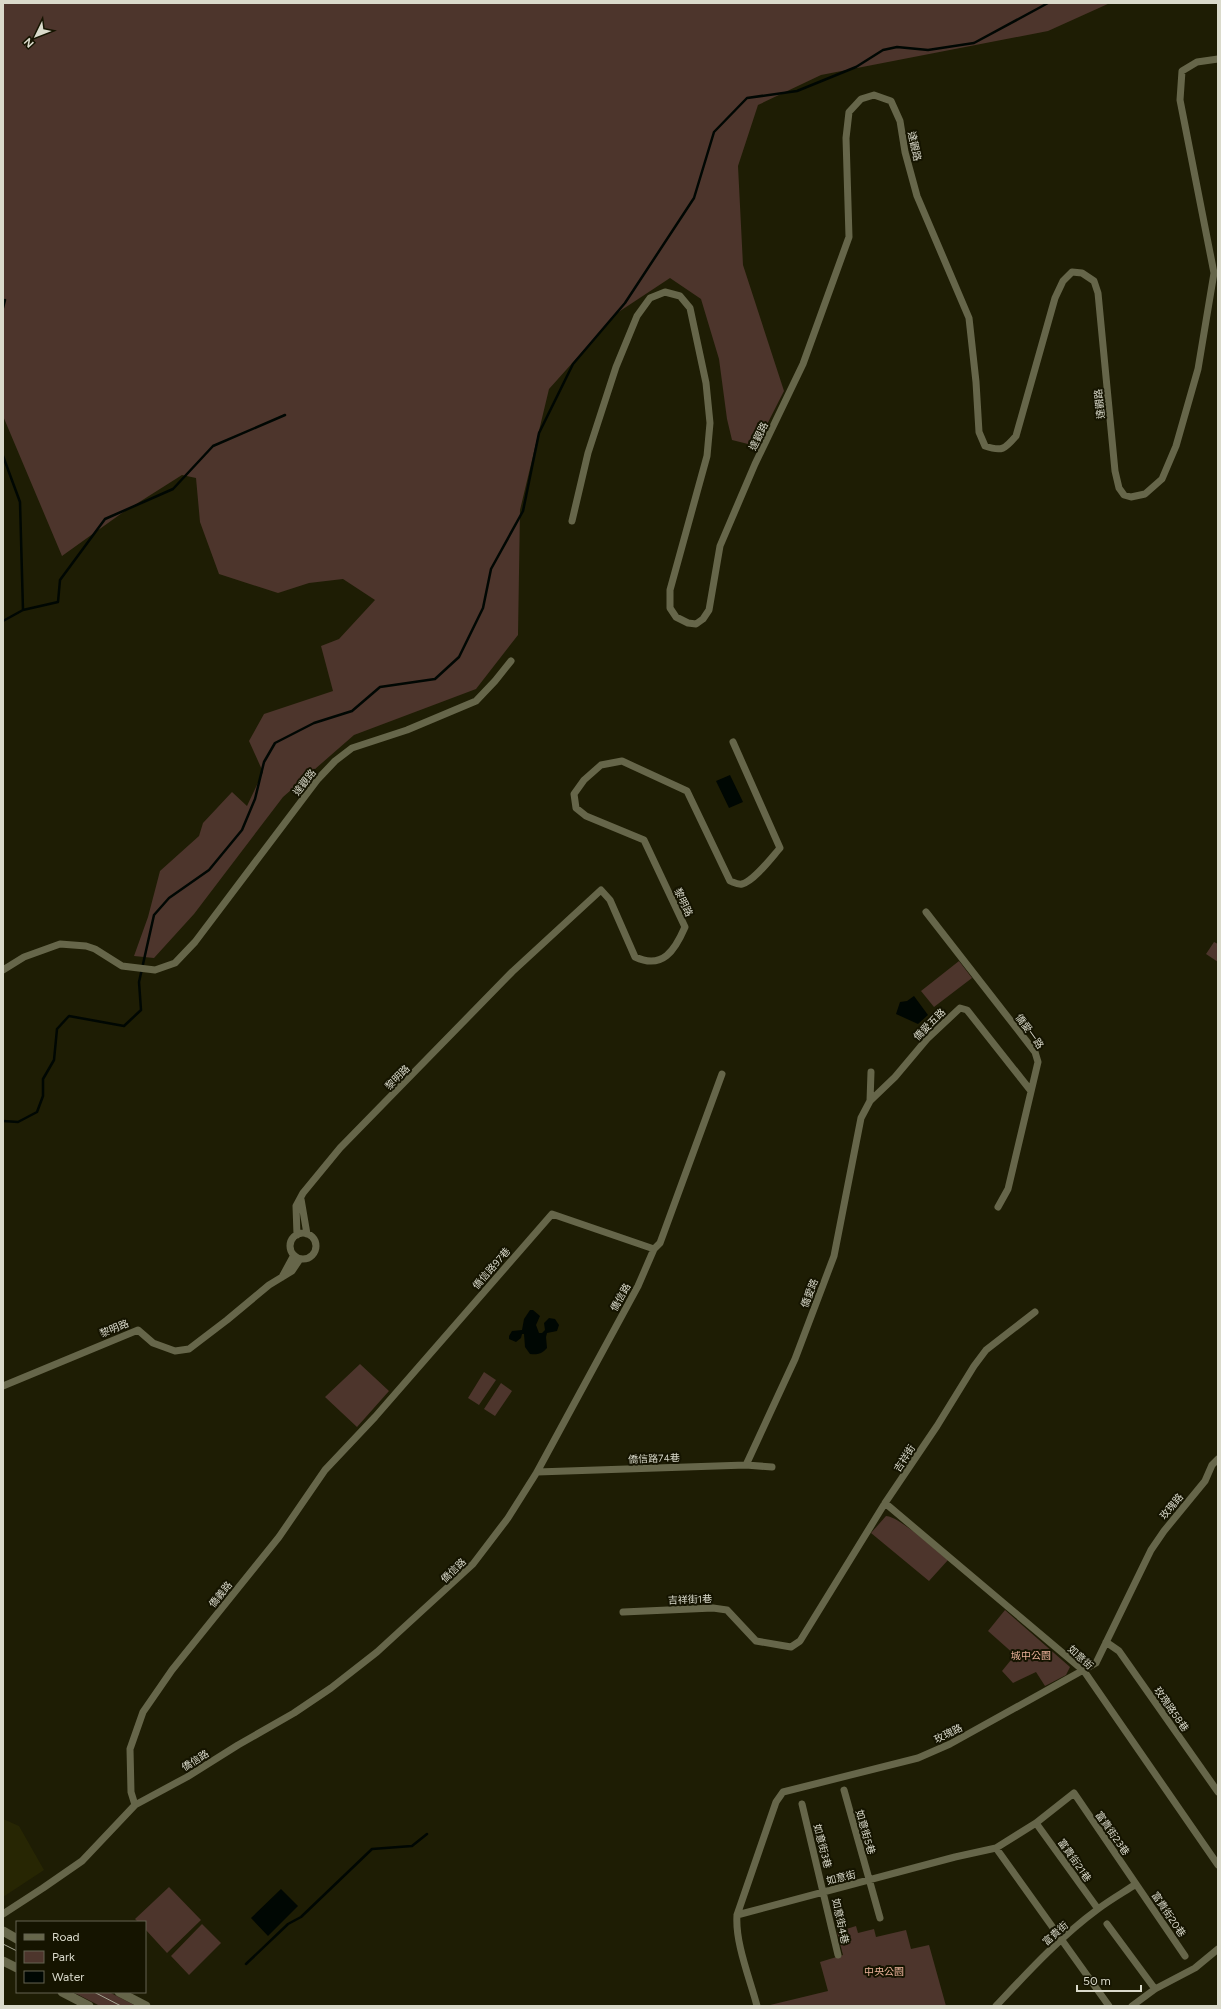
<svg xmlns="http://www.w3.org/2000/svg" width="1221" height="2009" font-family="Figtree,'Noto Sans TC',sans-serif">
  <rect width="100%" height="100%" fill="#1e1d04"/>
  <path fill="#272603" d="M3,1819L19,1826L44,1870L3,1897Z"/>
  <path fill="#4d352c" d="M3,3H1110L1048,31L821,75L758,105L738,166L743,265L784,391L756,446L732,440L727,419L719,359L701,299L670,278L617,313L549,389L520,510L518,635L476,689L354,735L283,797L194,914L154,958L134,956L148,917L160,871L199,836L203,823L232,792L247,806L263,772L249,741L264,714L333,691L321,646L339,639L375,600L343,579L309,583L278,593L219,574L200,522L196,478L182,475L122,513L62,556L3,416Z
    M1214,942L1218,944V962L1206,954Z
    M959,961L972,978L934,1007L921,991Z
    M360,1364L389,1391L357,1427L325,1397Z
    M484,1372L496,1380L479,1405L468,1398Z
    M501,1383L512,1391L495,1416L484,1409Z
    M886,1516C899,1516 936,1551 948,1560L929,1581L871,1533Z
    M1005,1610L1070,1667L1066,1675L1045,1686L1036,1672L1013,1683L1002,1671L1015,1655L988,1631Z
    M169,1887L201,1920L167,1953L145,1929V1922H138L135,1919Z
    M202,1924L221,1943L189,1975L171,1956Z
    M856,1926L858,1933L874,1929L876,1937L906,1930L911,1949L929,1945L946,2006H766L828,1991L820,1962L843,1955L837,1932Z
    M73,1992H109L136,2006H100Z"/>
  <path fill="#000703" d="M730,775L743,802L729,808L716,781Z
    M914,996L928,1015L918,1024L896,1014L900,1002L907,1001Z
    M530,1310H533L540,1316L536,1325L539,1333H542L545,1330L544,1323L549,1318L555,1319L559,1325L557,1331L547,1333L546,1337L547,1348C542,1354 537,1355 530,1354L525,1347L524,1334H522L521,1338L516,1342L509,1339V1336L512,1331L522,1330L524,1319Z
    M281,1889L298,1906L268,1936L251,1918Z"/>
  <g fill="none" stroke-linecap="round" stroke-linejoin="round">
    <path stroke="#000703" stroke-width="2.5" d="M3,308L5,300
      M3,456L20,502L23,610
      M3,621L23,610L58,602L60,580L105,519L173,489L213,446L285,415
      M3,1121L18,1122L37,1112L43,1096V1079L54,1060L57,1029L69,1016L124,1026L141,1010L139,982L154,915L169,898L209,870L242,830L255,799L264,762L275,743L314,723L352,711L380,687L435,679L459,657L483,608L491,569L523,511L539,433L573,364L625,303L694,198L714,132L747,98L797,91L856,67L883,50L897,47L928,50L974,43L1048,3
      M246,1964L288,1924L301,1917L372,1849L412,1846L427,1834"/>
    <path stroke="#66664a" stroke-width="7" d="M572,521L588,453L616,367L637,316L650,298L665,292L680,296L690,308L706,383L710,423L707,456L670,590V608L676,617L688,623L696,624L703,619L709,610L720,546L755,464L803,364L849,237L846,138L849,112L861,99L874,95L891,101L900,121L905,152L917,196L969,318L976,382L979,432L985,446C1002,452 1005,449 1016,436L1055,298L1063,281L1072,272L1082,273L1094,281L1098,293L1115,471L1119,488L1124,495L1131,497L1145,494L1162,479L1176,446L1198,369L1214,273L1180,100L1182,71L1197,62L1218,59
      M926,912L1035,1052L1038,1062L1008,1189L998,1207
      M3,970L24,957L60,944L86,946L95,949L122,966L155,970L175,963L195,942L318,779L335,761L352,748L407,730L476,701L495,681L511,661
      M870,1101L871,1072
      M301,1199L307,1234
      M290 1246a13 13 0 1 1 26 0a13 13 0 1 1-26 0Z
      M297,1235L296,1206L303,1193L340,1148L512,972L601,890L610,900L635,957C663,970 675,950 685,927L644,840L586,816L576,808L574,794L584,780L601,765L622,761L687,791L730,881C733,882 738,885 742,884C754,881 772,857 780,848L733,742
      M282,1277L294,1255
      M3,1386L138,1330L153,1343L175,1351L189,1349L227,1320L269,1285L292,1271L300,1259
      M746,1465L795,1359L834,1256L861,1118L870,1101L895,1077L927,1039L960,1008L967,1010L1031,1091
      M537,1472L746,1465L772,1467
      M885,1503L1084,1671L1218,1865
      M623,1612L713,1608L727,1610L756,1641L791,1647L800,1641L885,1503L937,1426L974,1366L986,1350L1035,1312
      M1106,1642L1119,1651L1218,1792
      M844,1790L880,1918
      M802,1804L838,1955
      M135,1805L131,1792L130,1749L143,1712L172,1670L279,1537L325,1470L375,1417L552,1214L654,1249
      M1036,1823L1098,1909
      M996,1848L1109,2006
      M3,1914L43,1888L82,1861L135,1805L187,1777L238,1745L294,1713L331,1688L377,1652L473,1564L508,1518L537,1472L638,1286L654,1249L660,1243L722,1074
      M737,1915L955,1857L996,1848L1036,1823L1074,1793L1185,1956
      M1107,1924L1155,1989
      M757,2006C750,1979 735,1943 737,1915L776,1802L783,1792L918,1758L950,1744L1096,1663L1151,1550L1164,1531L1205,1481L1212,1465L1218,1459
      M996,2006C1028,1972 1060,1937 1098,1909C1110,1900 1124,1892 1136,1884
      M1132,2006L1155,1989L1195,1968L1218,1949"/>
    <path stroke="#66664a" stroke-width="9" d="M3,1931L17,1939
      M3,1961L17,1968
      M62,1992L89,2006
      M119,1992L146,2006"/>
    <path stroke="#a5a593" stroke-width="1" d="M3,1944L17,1951
      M94,1992L121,2006"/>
  </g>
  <g text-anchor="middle" stroke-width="4" stroke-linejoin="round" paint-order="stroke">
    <g font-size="10" fill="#dadacb" stroke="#151400">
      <text transform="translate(915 146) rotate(78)" y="4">達觀路</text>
      <text transform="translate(1099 404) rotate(-96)" y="4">達觀路</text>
      <text transform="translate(758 436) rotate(-64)" y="4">達觀路</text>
      <text transform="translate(304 782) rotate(-52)" y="4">達觀路</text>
      <text transform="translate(684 902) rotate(65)" y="4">黎明路</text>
      <text transform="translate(929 1024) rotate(-45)" y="4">僑愛五路</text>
      <text transform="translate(1030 1031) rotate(54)" y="4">僑愛一路</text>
      <text transform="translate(397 1077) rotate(-45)" y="4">黎明路</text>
      <text transform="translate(491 1268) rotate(-49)" y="4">僑信路97巷</text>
      <text transform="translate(809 1293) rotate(-69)" y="4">僑愛路</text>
      <text transform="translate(620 1297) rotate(-61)" y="4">僑信路</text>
      <text transform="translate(114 1328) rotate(-22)" y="4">黎明路</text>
      <text transform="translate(654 1458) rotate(-2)" y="4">僑信路74巷</text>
      <text transform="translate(904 1458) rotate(-57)" y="4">吉祥街</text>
      <text transform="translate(1171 1506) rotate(-50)" y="4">玫瑰路</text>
      <text transform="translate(453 1570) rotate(-44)" y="4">僑信路</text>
      <text transform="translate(220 1594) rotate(-51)" y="4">僑義路</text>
      <text transform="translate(690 1599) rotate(-2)" y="4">吉祥街1巷</text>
      <text transform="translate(1081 1657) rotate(43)" y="4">如意街</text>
      <text transform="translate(1172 1709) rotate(55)" y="4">玫瑰路58巷</text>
      <text transform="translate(948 1733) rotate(-26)" y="4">玫瑰路</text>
      <text transform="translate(195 1760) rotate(-32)" y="4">僑信路</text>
      <text transform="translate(866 1832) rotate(74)" y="4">如意街5巷</text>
      <text transform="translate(1113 1833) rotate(55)" y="4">富貴街23巷</text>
      <text transform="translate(823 1846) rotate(76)" y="4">如意街3巷</text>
      <text transform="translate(1075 1860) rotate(55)" y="4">富貴街21巷</text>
      <text transform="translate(841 1877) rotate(-14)" y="4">如意街</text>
      <text transform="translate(1169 1914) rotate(56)" y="4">富貴街20巷</text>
      <text transform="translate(841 1921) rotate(78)" y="4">如意街4巷</text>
      <text transform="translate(1055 1933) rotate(-42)" y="4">富貴街</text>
    </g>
    <g font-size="10" fill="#eab199" stroke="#151400">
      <text x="1031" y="1659">城中公園</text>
      <text x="884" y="1975">中央公園</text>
    </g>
  </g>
  <rect width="1221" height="2009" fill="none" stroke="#dadacb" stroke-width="8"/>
  <rect x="16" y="1921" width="130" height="72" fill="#151400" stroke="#646351"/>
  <rect x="24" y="1934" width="20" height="6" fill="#66664a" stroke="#646351"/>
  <text x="52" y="1941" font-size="12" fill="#dadacb">Road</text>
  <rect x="24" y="1951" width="20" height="12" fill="#4d352c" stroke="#646351"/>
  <text x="52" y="1961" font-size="12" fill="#dadacb">Park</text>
  <rect x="24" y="1971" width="20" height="12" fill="#000703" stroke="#646351"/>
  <text x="52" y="1981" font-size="12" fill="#dadacb">Water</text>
  <g transform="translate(36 36) rotate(227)" stroke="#151400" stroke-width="3" paint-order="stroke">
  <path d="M0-3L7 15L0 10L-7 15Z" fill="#dadacb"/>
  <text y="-6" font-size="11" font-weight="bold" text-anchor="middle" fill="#dadacb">N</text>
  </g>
  <path d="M1077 1985v6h64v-6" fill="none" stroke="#dadacb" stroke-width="2"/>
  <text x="1083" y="1985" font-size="12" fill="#dadacb" stroke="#151400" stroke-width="3" paint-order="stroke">50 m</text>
</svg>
